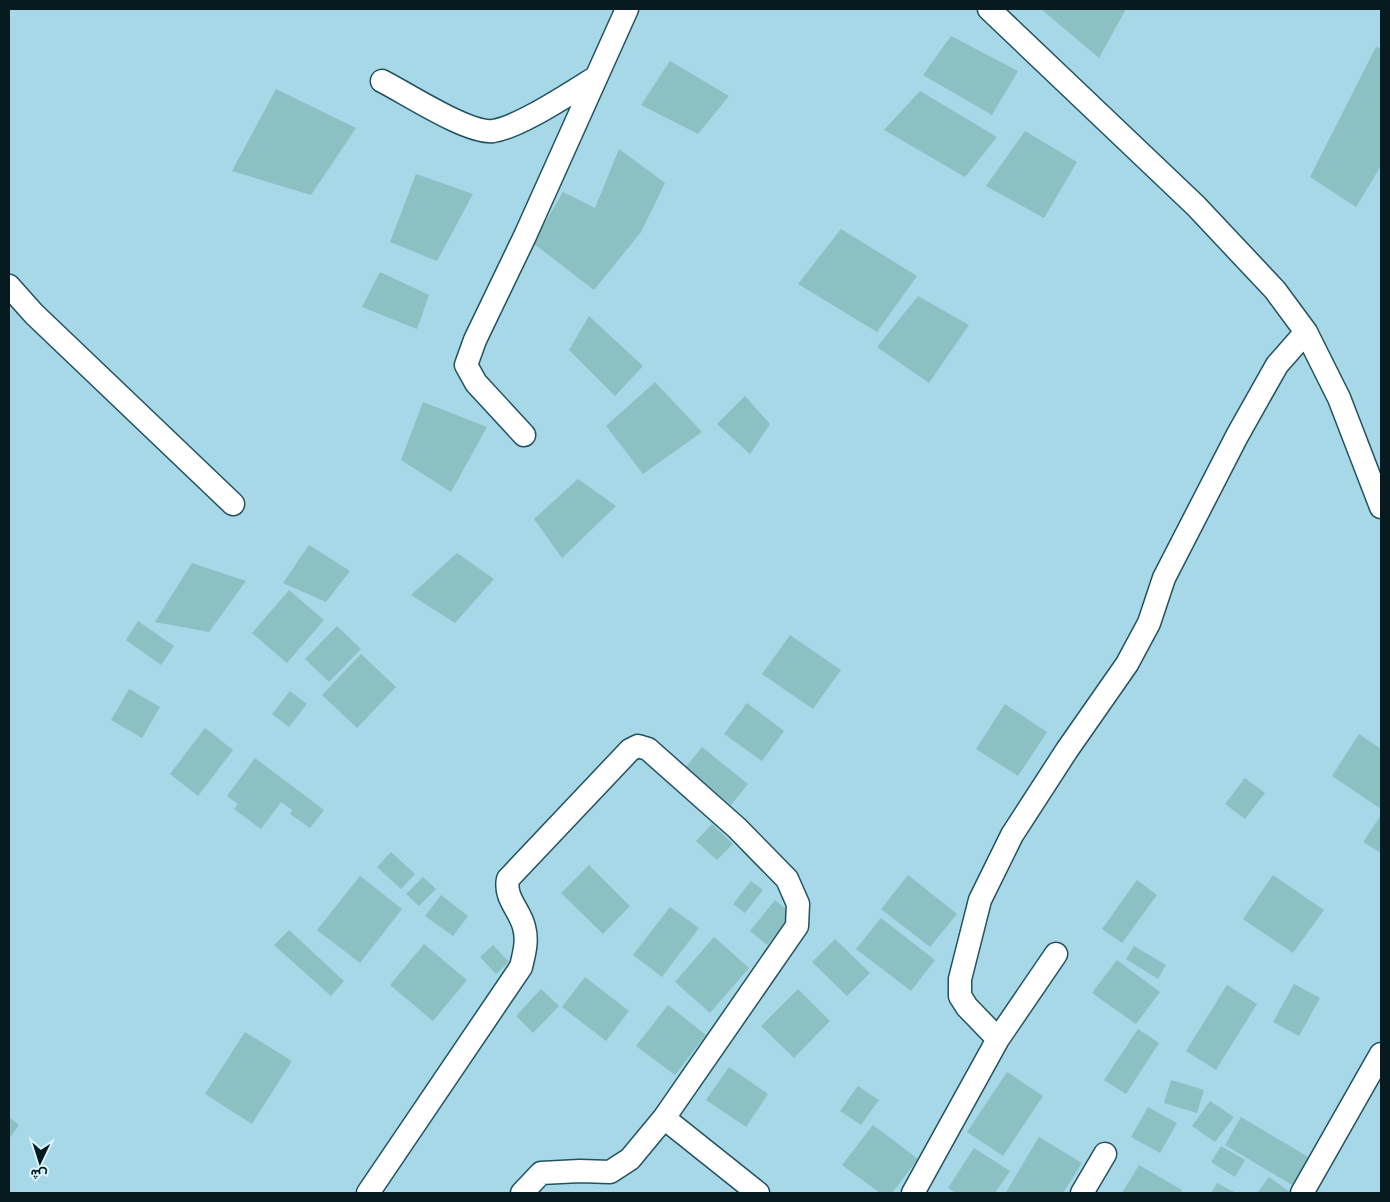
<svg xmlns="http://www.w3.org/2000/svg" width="1390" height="1202" font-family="'Sofia Sans Condensed',Vazirmatn,sans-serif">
  <rect width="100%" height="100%" fill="#a6d8e7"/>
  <path fill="#8bc1c3" d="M1041,9H1126L1099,58Z
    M951,36L1018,71L992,115L923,75Z
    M1376,47L1381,49V166L1356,207L1310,177Z
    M670,61L729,96L698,134L641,105Z
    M276,89L356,128L311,195L232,171Z
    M920,91L997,137L965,177L884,130Z
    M1025,131L1077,162L1044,218L986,186Z
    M619,149L665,183L641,232L594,290L533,243L563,192L595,208Z
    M416,174L473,194L437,261L390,242Z
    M841,229L917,276L877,332L798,284Z
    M380,272L429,295L417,329L362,307Z
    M918,296L969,325L929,383L877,347Z
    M589,316L643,366L615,396L569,350Z
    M655,382L702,432L643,474L606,426Z
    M745,396L770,424L750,454L717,424Z
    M423,402L487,427L451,492L401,460Z
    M578,479L616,506L562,558L534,519Z
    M309,545L350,571L326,602L283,583Z
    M457,553L494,579L455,623L411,595Z
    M192,563L246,581L209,632L155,622Z
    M289,590L324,620L287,663L252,633Z
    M138,621L174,646L161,665L126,640Z
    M337,626L361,649L329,682L305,659Z
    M790,635L841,670L813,709L762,674Z
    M361,654L396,687L357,728L322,695Z
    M129,689L160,707L142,738L111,720Z
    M290,691L307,704L289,727L272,714Z
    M747,703L784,731L762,761L724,734Z
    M1005,704L1047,732L1018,776L976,749Z
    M205,728L233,750L198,796L170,774Z
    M1359,734L1381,749V809L1332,776Z
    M702,747L748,784L731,805L686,767Z
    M255,758L324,810L310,828L290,814L292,810L281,802L261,829L234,809L238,804L227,796Z
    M1245,778L1265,793L1245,819L1225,804Z
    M1381,815V853L1363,842Z
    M712,824L733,844L717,860L696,841Z
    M391,852L415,874L401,889L377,867Z
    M589,865L630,906L603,934L561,893Z
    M908,875L957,914L930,947L881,909Z
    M1273,875L1324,910L1293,953L1243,919Z
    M360,876L402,909L360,963L317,930Z
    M423,877L436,889L419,906L406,894Z
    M1137,880L1157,895L1122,943L1102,929Z
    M751,881L763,890L745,913L733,904Z
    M441,895L468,916L453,936L425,916Z
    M775,900L792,914L767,945L750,931Z
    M670,907L699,928L662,977L633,955Z
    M881,918L935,960L911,991L856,949Z
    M289,930L344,981L331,996L274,945Z
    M714,937L749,968L710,1013L675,982Z
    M835,939L870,973L847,996L812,962Z
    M424,944L467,980L433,1021L390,985Z
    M493,945L509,962L496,974L480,957Z
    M1134,946L1166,965L1158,979L1126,959Z
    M1117,960L1160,992L1136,1024L1092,993Z
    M585,977L629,1011L606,1041L562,1007Z
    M1294,984L1320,998L1299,1036L1273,1022Z
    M1227,985L1257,1004L1216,1070L1186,1051Z
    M541,989L559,1006L533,1033L516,1016Z
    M798,989L830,1021L794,1058L761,1026Z
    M668,1005L706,1035L675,1075L636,1046Z
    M1138,1029L1159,1043L1126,1094L1104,1080Z
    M245,1032L292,1061L252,1124L205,1094Z
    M729,1067L768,1094L746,1127L706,1100Z
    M1007,1072L1043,1096L1003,1156L967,1132Z
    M1171,1080L1204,1090L1197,1113L1164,1103Z
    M858,1086L879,1100L861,1125L840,1111Z
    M1210,1101L1234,1117L1215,1142L1192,1126Z
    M1148,1107L1177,1123L1160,1153L1131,1137Z
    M9,1117L19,1125L9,1139Z
    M1241,1117L1310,1158L1292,1185L1225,1145Z
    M873,1125L918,1159L892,1193H880L842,1165Z
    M1039,1137L1082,1163L1063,1193H1008L1006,1192Z
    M1221,1146L1245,1160L1235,1177L1211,1162Z
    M974,1148L1010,1171L995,1193H956L948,1188Z
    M1139,1165L1182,1190L1180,1193H1122Z
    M1269,1177L1290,1192L1289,1193H1257Z
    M1217,1183L1236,1193H1211Z"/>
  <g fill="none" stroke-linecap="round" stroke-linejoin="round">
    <defs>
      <path id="minor" d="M989,9L1196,206L1275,290L1306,332L1339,398L1381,507
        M382,81C406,93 468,134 493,131C520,127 570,93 595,78
        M9,286L34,314L233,504
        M524,435L476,383L466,365L475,340L525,236L627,9
        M998,1039L967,1007L960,996V979L980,900L1012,835L1067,750L1127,664L1149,623L1164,578L1237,436L1277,365L1306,332
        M664,1118L758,1193
        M368,1193L521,967C524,954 528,941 524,927C520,910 504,898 508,879L630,750L638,746L648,749L737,828L787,879L798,904L797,926L664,1118L630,1159L610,1172L580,1171L541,1173L522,1193
        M913,1193L998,1039L1056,954
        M1082,1193L1105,1154
        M1302,1193L1381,1054"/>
    </defs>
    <use href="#minor" stroke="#225260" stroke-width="25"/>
    <use href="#minor" stroke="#fff" stroke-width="22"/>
  </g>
  <rect width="1390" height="1202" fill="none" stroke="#061a1f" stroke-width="20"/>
  <g transform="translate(40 1162) rotate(184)" stroke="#dbf4fc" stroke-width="4" paint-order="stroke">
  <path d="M0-4L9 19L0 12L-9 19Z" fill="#061a1f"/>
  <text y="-8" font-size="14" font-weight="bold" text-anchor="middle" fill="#061a1f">ش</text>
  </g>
</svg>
